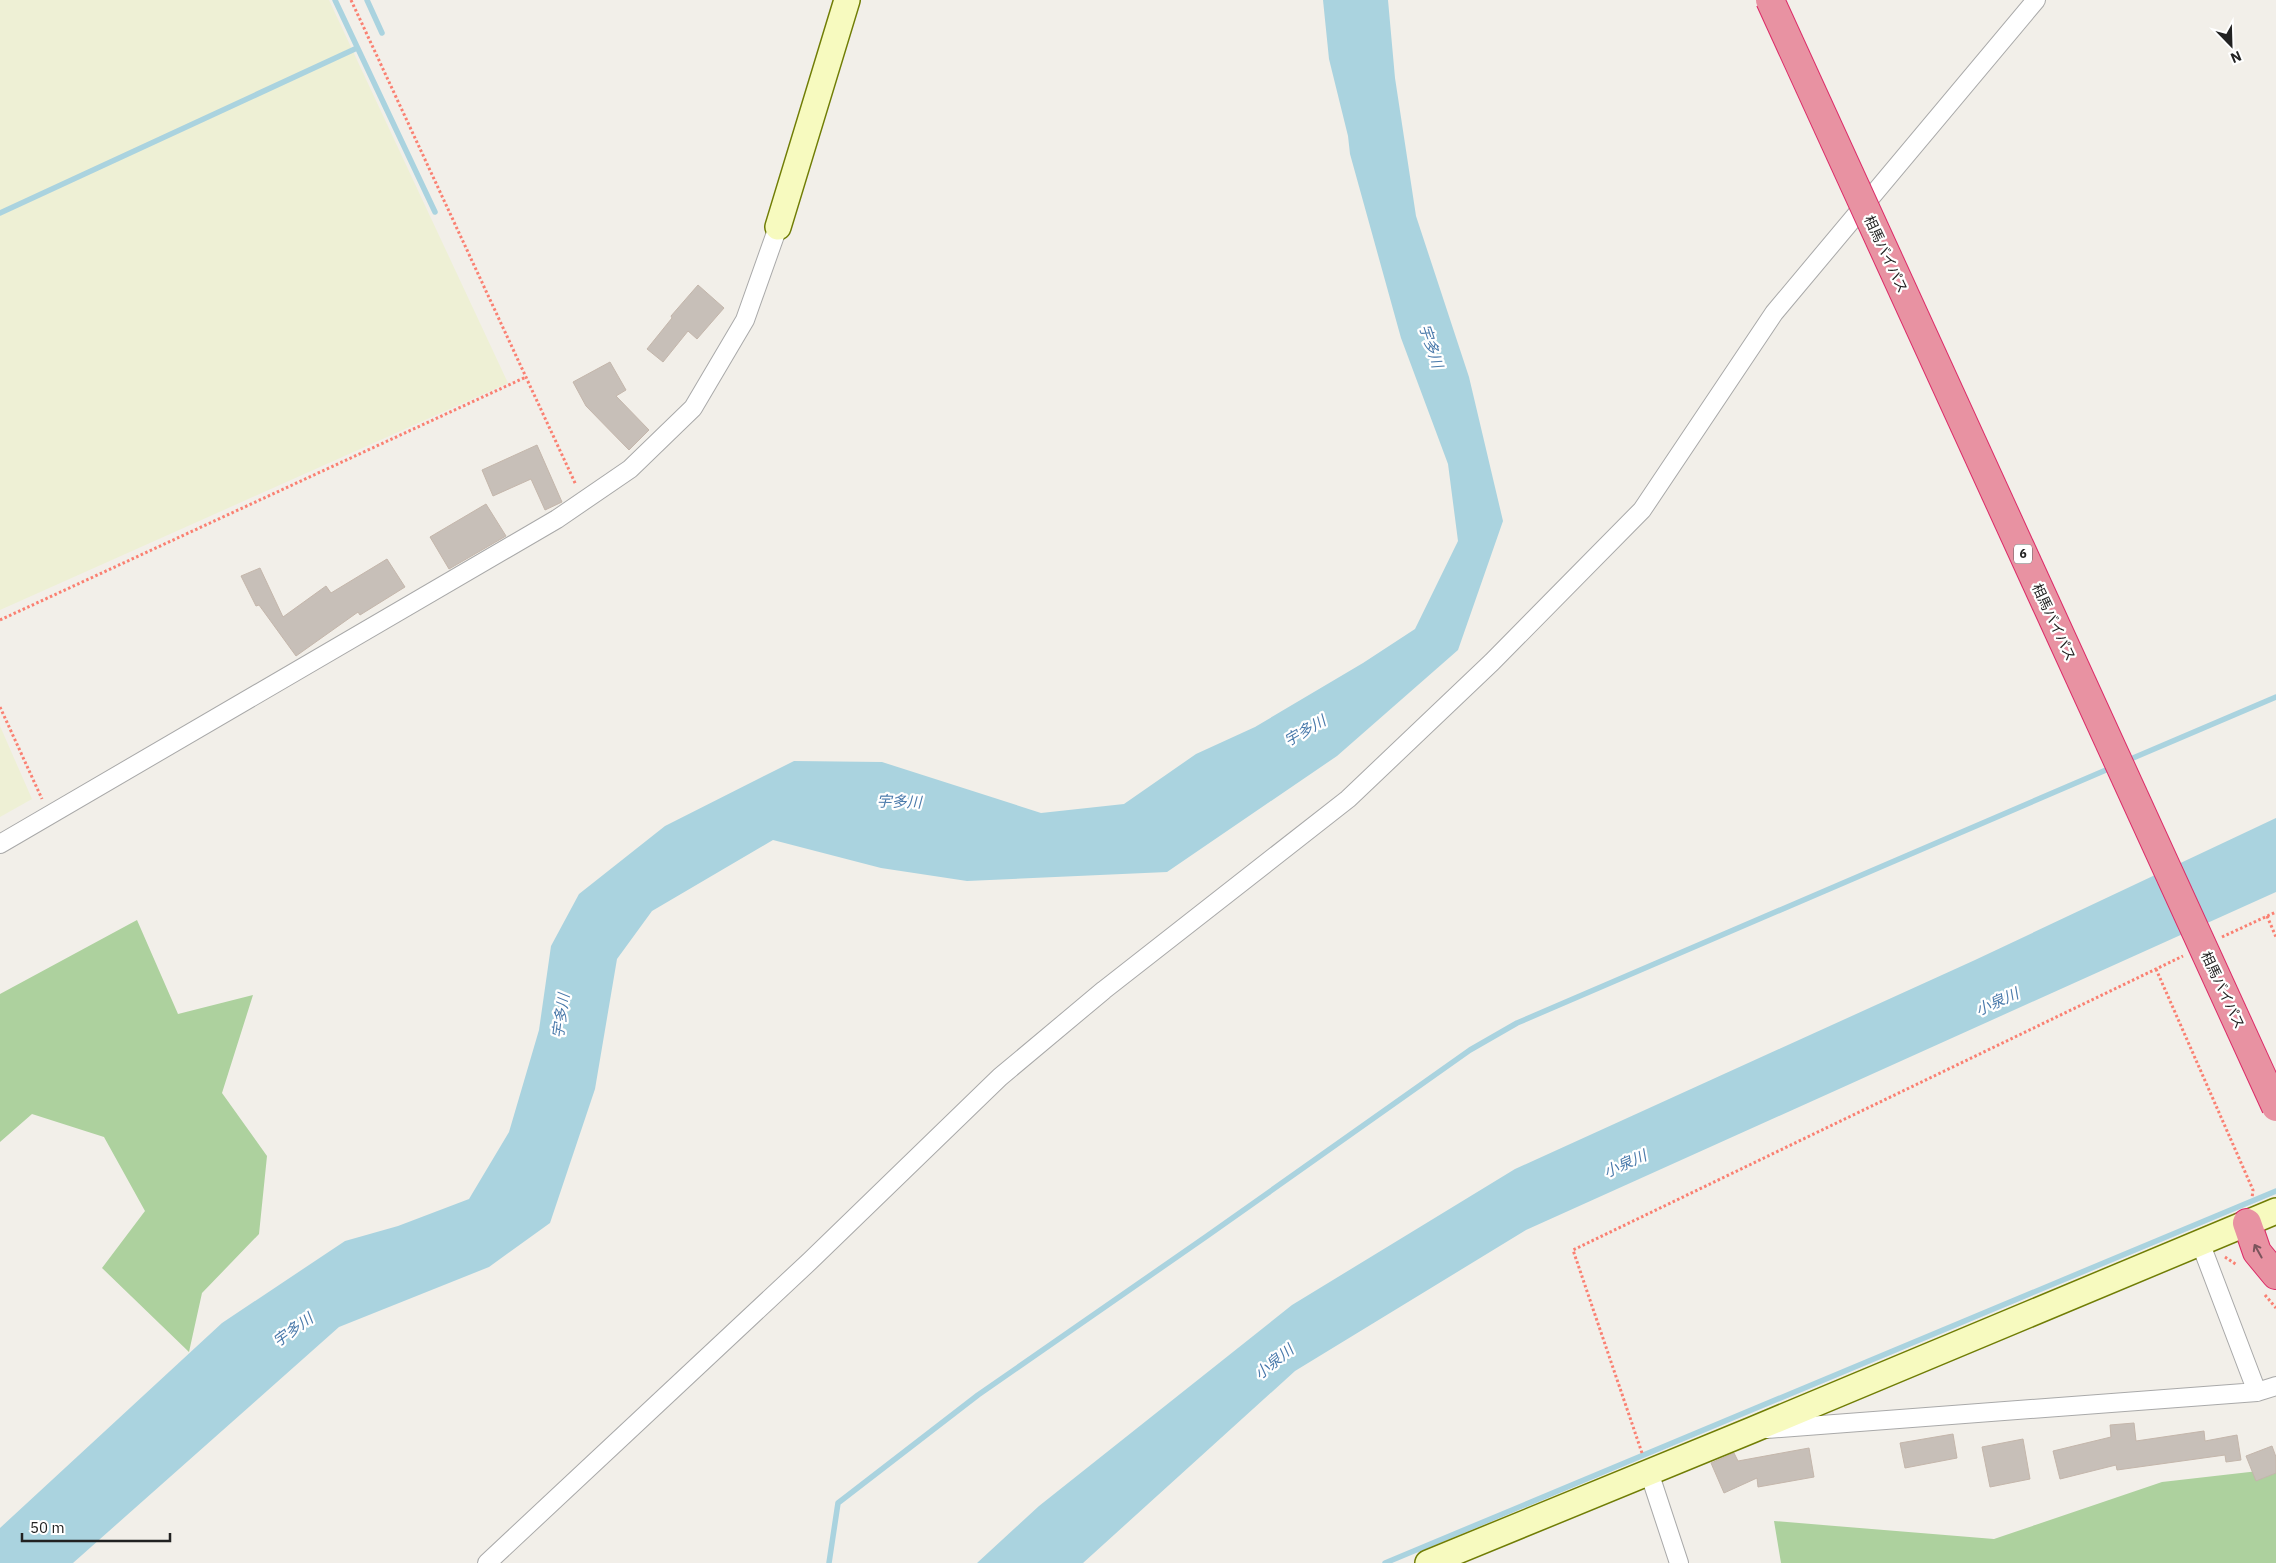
<svg xmlns="http://www.w3.org/2000/svg" width="2276" height="1563" font-family="'IBM Plex Sans','Noto Sans JP',sans-serif">
  <rect width="100%" height="100%" fill="#f2efe9"/>
  <path fill="#eef0d5" d="M0,0H329L508,383L0,610Z
    M0,726L32,799L0,817Z"/>
  <path fill="#add19e" d="M137,920L178,1014L253,995L222,1093L267,1156L259,1234L202,1293L189,1352L102,1268L145,1211L104,1137L32,1114L0,1142V994Z
    M2276,1469V1563H1781L1774,1521L1994,1539L2162,1482Z"/>
  <path fill="#aad3df" d="M1323,0H1388L1395,78L1416,216L1469,377L1503,521L1458,650L1337,756L1167,872L967,881L881,868L773,840L652,911L617,959L595,1089L550,1223L489,1267L339,1327L73,1563H0V1528L222,1323L345,1241L398,1226L469,1199L509,1132L539,1030L551,946L579,894L665,826L794,761L882,762L1041,813L1124,804L1196,754L1255,727L1363,663L1415,629L1458,541L1448,464L1401,338L1350,154L1348,136L1329,59Z
    M2276,818V892L1526,1230L1295,1371L1083,1563H977L1039,1506L1292,1305L1515,1169L1975,960Z"/>
  <g fill="none" stroke-linecap="round" stroke-linejoin="round">
    <path stroke="#aad3df" stroke-width="5.5" d="M335,0L435,212
      M367,0L382,33
      M0,213L357,48
      M2126,761L2276,697
      M829,1563L838,1503L978,1395L1207,1236L1470,1050L1517,1023L2113,767
      M1385,1563L2276,1191"/>
  </g>
  <path fill="#c7bfb8" stroke="#c4b6ab" d="M698,285L724,308L697,339L688,331L663,362L647,349L672,318L671,316Z
    M610,362L626,390L616,396L649,430L629,450L586,406L573,382Z
    M537,445L562,502L545,510L531,479L493,496L482,470Z
    M486,504L506,536L449,569L430,537Z
    M387,559L405,587L360,615L358,612L296,656L259,605L256,606L241,576L260,568L283,617L326,586L331,593Z
    M2134,1423L2136,1441L2204,1431L2205,1441L2237,1435L2241,1460L2226,1462L2225,1455L2117,1470L2116,1465L2060,1479L2053,1451L2111,1437L2110,1425Z
    M1953,1434L1957,1458L1905,1468L1900,1443Z
    M2023,1439L2030,1479L1990,1487L1982,1447Z
    M2272,1446L2276,1457V1473L2256,1481L2246,1456Z
    M1809,1448L1814,1477L1758,1487L1757,1478L1724,1493L1711,1463L1734,1453L1738,1461Z"/>
  <g fill="none" stroke-linecap="round" stroke-linejoin="round">
    <defs>
      <path id="street" d="M0,844L557,519L630,469L693,408L745,320L778,227
        M2200,1242L2257,1392
        M1767,1429L2257,1392L2276,1386
        M1649,1472L1679,1563
        M487,1563L810,1261L1000,1077L1104,990L1348,799L1492,662L1642,510L1774,313L2036,0"/>
      <path id="secondary" d="M778,227L847,0
        M1428,1563L1752,1430L2276,1211"/>
      <path id="highway" d="M2247,1223L2257,1252L2276,1275"/>
    </defs>
    <use href="#street" stroke="#a9a9a9" stroke-width="20"/>
    <use href="#secondary" stroke="#707d05" stroke-width="28"/>
    <use href="#highway" stroke="#dc2a67" stroke-width="30"/>
    <path stroke="#fa8072" stroke-width="3" stroke-dasharray="2.5 2.5" stroke-linecap="butt" d="M351,0L576,485
      M0,620L526,377
      M0,707L42,799
      M2267,916L2276,937
      M2222,937L2276,912
      M2156,969L2253,1190L2252,1198
      M2225,1257L2237,1265
      M2265,1295L2276,1308
      M1642,1453L1573,1250L2183,956"/>
    <use href="#street" stroke="#fff" stroke-width="18"/>
    <use href="#secondary" stroke="#f7fabf" stroke-width="25"/>
    <use href="#highway" stroke="#e892a2" stroke-width="28"/>
    <defs>
      <path id="highway-bridge" d="M1770,0L2276,1107"/>
    </defs>
    <use href="#highway-bridge" stroke="#dc2a67" stroke-width="30" stroke-linecap="butt"/>
    <use href="#highway-bridge" stroke="#e892a2" stroke-width="28"/>
  </g>
  <defs><path id="oneway-shaft" d="M-6 0H5M1.5-3L5.5 0L1.5 3" fill="none" stroke-width="1.6" stroke-linecap="round" stroke-linejoin="round" transform="scale(1.25)"/></defs>
  <use stroke="#7b545c" href="#oneway-shaft" transform="translate(2258 1251) rotate(-119)"/>
  <g text-anchor="middle" stroke-width="4.5" stroke-linejoin="round" paint-order="stroke">
    <rect fill="#fff" stroke="#646464" stroke-width="1" x="2014" y="544.5" width="18" height="19" rx="4"/>
    <g font-size="12" font-weight="bold" fill="#222">
      <text x="2023" y="558">6</text>
    </g>
    <g font-size="14" fill="#222" stroke="#fff">
      <text transform="translate(1886 254) rotate(65)" y="5">相馬バイパス</text>
      <text transform="translate(2054 622) rotate(65)" y="5">相馬バイパス</text>
      <text transform="translate(2223 990) rotate(65)" y="5">相馬バイパス</text>
    </g>
    <g font-size="15" font-style="italic" fill="#4a7aab" stroke="#fff">
      <text transform="translate(1431 346) rotate(72)" y="5">宇多川</text>
      <text transform="translate(1305 731) rotate(-30)" y="5">宇多川</text>
      <text transform="translate(899 802) rotate(1)" y="5">宇多川</text>
      <text transform="translate(1997 1002) rotate(-24)" y="5">小泉川</text>
      <text transform="translate(561 1016) rotate(-82)" y="5">宇多川</text>
      <text transform="translate(1625 1164) rotate(-24)" y="5">小泉川</text>
      <text transform="translate(293 1330) rotate(-36)" y="5">宇多川</text>
      <text transform="translate(1274 1362) rotate(-39)" y="5">小泉川</text>
    </g>
  </g>
  <g transform="translate(2231 45) rotate(157)" stroke="#ffffff" stroke-width="4" paint-order="stroke">
  <path d="M0-4L9 19L0 12L-9 19Z" fill="#222222"/>
  <text y="-8" font-size="14" font-weight="bold" text-anchor="middle" fill="#222222">N</text>
  </g>
  <path d="M22 1533v8h148v-8" fill="none" stroke="#222222" stroke-width="2.5"/>
  <text x="30" y="1533" font-size="15" fill="#222222" stroke="#ffffff" stroke-width="4" paint-order="stroke">50 m</text>
</svg>
